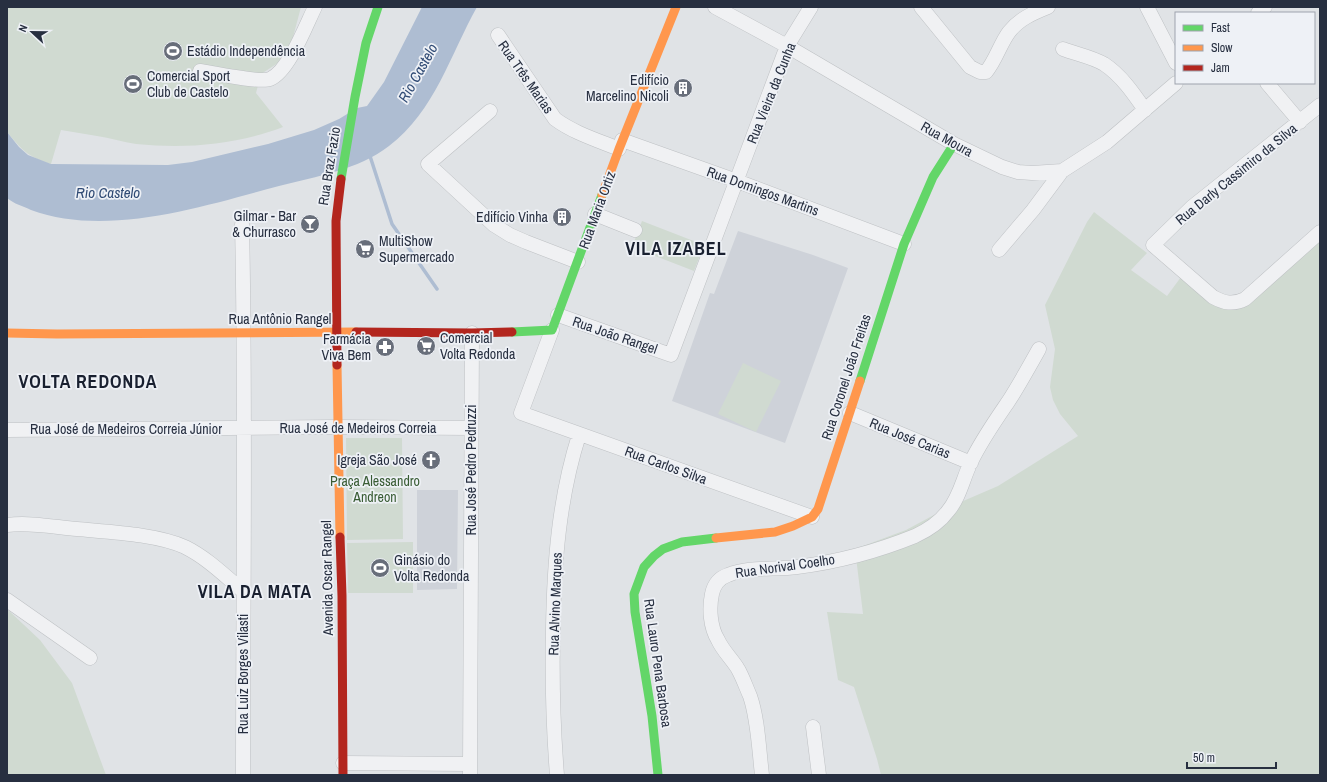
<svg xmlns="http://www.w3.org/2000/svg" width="1327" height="782" font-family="'Archivo Narrow',sans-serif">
  <rect width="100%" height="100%" fill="#e0e3e6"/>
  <path fill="#ced2d9" d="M738,231L813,255L848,268L785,443L672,401L710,293L714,294Z
    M417,490H458L457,589L417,590Z"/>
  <path fill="#d0dad1" d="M7,7H301L292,41L278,63L261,74L256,93L283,127C236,145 186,149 136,144C123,142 110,138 97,136C85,134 73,132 61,130L51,164C28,157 22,150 7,132Z
    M1094,212L1147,253L1131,270L1167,296L1181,277L1230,305L1320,239V775H881L877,759L854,687L838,680L827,612L863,614L855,549L906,530L947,508L998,486L1078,436L1060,414L1053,400L1050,387L1055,349L1045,305L1087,222Z
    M642,221L704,245L694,271L632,247Z
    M743,363L781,381L756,432L718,414Z
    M346,438H402L403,539L347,540Z
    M413,542V593H348L347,543Z
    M7,609L40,640L72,683L106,775H7Z"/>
  <path fill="#aebdd2" d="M422,7H477C450,55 435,111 389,146C358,170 317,176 279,186C204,206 107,238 31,210C23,206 14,204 7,198V132L19,147L28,155L51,164L168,165L192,162L268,144L314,130L339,119L357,108L367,106L384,82Z"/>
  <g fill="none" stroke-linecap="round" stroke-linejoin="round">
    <path stroke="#aebdd2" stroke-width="3.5" d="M369,153L392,224L437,289"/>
    <defs>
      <path id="street" d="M715,7L787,46L954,144L1002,167L1018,172L1032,173L1062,171L1107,142L1176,83
        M921,7L970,67L980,72H986C996,60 1000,44 1009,32C1019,19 1033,13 1048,7
        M1147,7L1176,63
        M1258,13L1265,7
        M498,35L555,119C574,133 597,140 619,149
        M1063,49C1076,54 1092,57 1104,64C1121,75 1134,94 1145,110
        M200,71C213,73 260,83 270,79C289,71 306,25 315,7
        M1267,83L1300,122
        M1320,105L1192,207L1153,245L1213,297C1224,303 1233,305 1245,299L1320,232
        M490,111L428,164L494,225L510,235L526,242L578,262
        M622,140L737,181L904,244
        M595,214L635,230
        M242,224C246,408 243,591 243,775
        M999,250L1033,210L1062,171
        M558,315L671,355L787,46L811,7
        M552,330L521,413L812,517
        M850,413L971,463
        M7,430L337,427L471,428
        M7,525C30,522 54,527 77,529C108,532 157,534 185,547C207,558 224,575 243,591
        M7,600L90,658
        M813,727L819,775
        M343,763L469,764
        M470,775L472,333
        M557,775C553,726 552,678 553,629C554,563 559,498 579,435
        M762,775C759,750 758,719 750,696C746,687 743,678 738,669C732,659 723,651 718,640C710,627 709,608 712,594C714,584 719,578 728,575C750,566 774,570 797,567C837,562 878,551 915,536C928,530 940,522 948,511C960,497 963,478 971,462C981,441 995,421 1008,402C1019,385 1029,367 1039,349"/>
    </defs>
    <use href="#street" stroke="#bec1c4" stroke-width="15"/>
    <use href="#street" stroke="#f0f1f3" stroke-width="14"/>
    <path stroke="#63d668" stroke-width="9" d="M341,179L355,97L366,43L378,7
      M512,332L552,330L602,195
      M860,381L904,244L933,177L954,144
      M658,775L652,716L635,612L634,594L644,567L654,556L663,549L682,542L716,538"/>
    <path stroke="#ff974d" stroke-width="9" d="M602,195L619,149L676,7
      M7,333L57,334L356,332
      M337,365L340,537
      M716,538L775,532L793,526L812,517L818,509L860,381"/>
    <path stroke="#b3261e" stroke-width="9" d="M356,332L472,333L512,332
      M337,365L336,221L341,179
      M340,537L342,596L343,775"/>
  </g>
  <defs>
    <symbol id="stadium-disc" viewBox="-11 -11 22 22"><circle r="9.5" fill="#686e7a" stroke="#eef1f6"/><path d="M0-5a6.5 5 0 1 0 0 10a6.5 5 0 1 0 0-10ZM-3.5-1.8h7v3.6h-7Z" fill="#fff"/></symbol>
    <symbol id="building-disc" viewBox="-11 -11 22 22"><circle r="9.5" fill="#686e7a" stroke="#eef1f6"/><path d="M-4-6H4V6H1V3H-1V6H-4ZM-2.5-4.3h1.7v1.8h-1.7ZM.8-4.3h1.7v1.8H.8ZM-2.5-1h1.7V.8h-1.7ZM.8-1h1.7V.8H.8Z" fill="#fff"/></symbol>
    <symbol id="bar-disc" viewBox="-11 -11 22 22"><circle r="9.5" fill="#686e7a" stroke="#eef1f6"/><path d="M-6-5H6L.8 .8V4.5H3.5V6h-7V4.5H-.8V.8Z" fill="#fff"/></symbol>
    <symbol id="supermarket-disc" viewBox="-11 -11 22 22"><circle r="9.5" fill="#686e7a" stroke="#eef1f6"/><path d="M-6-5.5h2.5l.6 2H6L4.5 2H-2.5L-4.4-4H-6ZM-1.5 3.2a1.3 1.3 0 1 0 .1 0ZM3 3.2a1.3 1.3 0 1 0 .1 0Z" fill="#fff"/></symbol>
    <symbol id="pharmacy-disc" viewBox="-11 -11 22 22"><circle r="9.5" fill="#686e7a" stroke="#eef1f6"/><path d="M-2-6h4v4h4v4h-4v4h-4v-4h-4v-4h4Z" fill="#fff"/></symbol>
    <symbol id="church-disc" viewBox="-11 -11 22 22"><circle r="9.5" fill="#686e7a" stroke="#eef1f6"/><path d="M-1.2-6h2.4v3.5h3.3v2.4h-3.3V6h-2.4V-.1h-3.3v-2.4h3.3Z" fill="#fff"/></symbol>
  </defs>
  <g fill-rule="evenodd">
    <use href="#stadium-disc" x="162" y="40" width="22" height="22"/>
    <use href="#stadium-disc" x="122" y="73" width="22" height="22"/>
    <use href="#building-disc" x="672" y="77" width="22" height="22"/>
    <use href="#building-disc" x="551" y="206" width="22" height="22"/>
    <use href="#bar-disc" x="299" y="213" width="22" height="22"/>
    <use href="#supermarket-disc" x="354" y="238" width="22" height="22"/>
    <use href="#supermarket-disc" x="415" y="335" width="22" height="22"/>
    <use href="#pharmacy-disc" x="374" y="336" width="22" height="22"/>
    <use href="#church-disc" x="420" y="449" width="22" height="22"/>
    <use href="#stadium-disc" x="369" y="557" width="22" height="22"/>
  </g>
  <g text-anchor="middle" stroke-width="3.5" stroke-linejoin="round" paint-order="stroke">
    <g font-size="14" fill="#272f40" stroke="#eef1f6" text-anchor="start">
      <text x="187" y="56">Estádio Independência</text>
      <text x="147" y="81">Comercial Sport<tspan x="147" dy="16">Club de Castelo</tspan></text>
      <text x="669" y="85" text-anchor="end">Edifício<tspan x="669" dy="16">Marcelino Nicoli</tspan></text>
      <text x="296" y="221" text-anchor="end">Gilmar - Bar<tspan x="296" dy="16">&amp; Churrasco</tspan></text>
      <text x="548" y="222" text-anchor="end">Edifício Vinha</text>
      <text x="379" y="246">MultiShow<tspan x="379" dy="16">Supermercado</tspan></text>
      <text x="440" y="343">Comercial<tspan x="440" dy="16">Volta Redonda</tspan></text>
      <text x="371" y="344" text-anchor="end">Farmácia<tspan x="371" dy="16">Viva Bem</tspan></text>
      <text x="417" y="465" text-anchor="end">Igreja São José</text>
      <text x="394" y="565">Ginásio do<tspan x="394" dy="16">Volta Redonda</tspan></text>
    </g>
    <g font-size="14" fill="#272f40" stroke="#eef1f6">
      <text transform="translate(526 77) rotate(55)" y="5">Rua Três Marias</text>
      <text transform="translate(771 93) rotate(-68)" y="5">Rua Vieira da Cunha</text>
      <text transform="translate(947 139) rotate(29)" y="5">Rua Moura</text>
      <text transform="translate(329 166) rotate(-81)" y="5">Rua Braz Fazio</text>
      <text transform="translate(1236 174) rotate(-39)" y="5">Rua Darly Cassimiro da Silva</text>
      <text transform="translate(763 191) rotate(20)" y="5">Rua Domingos Martins</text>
      <text transform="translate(597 210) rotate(-70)" y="5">Rua Maria Ortiz</text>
      <text x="280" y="324">Rua Antônio Rangel</text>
      <text transform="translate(615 335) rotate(19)" y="5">Rua João Rangel</text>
      <text transform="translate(846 377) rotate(-72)" y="5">Rua Coronel João Freitas</text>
      <text x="358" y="433">Rua José de Medeiros Correia</text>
      <text x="126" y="434">Rua José de Medeiros Correia Júnior</text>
      <text transform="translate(910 438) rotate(22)" y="5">Rua José Carias</text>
      <text transform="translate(666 465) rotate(20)" y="5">Rua Carlos Silva</text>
      <text transform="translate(471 470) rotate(-90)" y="5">Rua José Pedro Pedruzzi</text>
      <text transform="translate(785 566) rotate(-8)" y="5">Rua Norival Coelho</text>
      <text transform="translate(327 578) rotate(-91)" y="5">Avenida Oscar Rangel</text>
      <text transform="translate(555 604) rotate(-88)" y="5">Rua Alvino Marques</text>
      <text transform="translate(658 663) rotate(82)" y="5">Rua Lauro Pena Barbosa</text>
      <text transform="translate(243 674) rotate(-90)" y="5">Rua Luiz Borges Vilasti</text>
    </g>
    <g font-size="14" fill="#395c34" stroke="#eef1f6">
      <text x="375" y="486">Praça Alessandro<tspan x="375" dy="16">Andreon</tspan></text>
    </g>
    <g font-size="15" font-style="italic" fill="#304b75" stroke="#eef1f6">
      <text transform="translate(418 73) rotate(-61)" y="5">Rio Castelo</text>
      <text x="108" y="198">Rio Castelo</text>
    </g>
    <g font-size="18" font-weight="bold" letter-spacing="1" fill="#192030" stroke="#eef1f6">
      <text x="676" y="255">VILA IZABEL</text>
      <text x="88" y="388">VOLTA REDONDA</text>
      <text x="255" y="598">VILA DA MATA</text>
    </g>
  </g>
  <rect width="1327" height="782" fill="none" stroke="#272f40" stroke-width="16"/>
  <rect x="1175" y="12" width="140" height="72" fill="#eef1f6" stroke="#9ea3ad"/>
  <rect x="1183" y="25" width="20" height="6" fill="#63d668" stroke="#9ea3ad"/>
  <text x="1211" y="32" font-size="12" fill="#272f40">Fast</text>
  <rect x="1183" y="45" width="20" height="6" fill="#ff974d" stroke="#9ea3ad"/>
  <text x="1211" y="52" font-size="12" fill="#272f40">Slow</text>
  <rect x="1183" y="65" width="20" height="6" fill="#b3261e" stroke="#9ea3ad"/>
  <text x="1211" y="72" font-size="12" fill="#272f40">Jam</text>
  <g transform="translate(32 32) rotate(292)" stroke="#eef1f6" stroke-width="3" paint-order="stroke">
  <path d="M0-3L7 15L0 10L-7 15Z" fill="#272f40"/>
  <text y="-6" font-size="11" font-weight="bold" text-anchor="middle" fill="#272f40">N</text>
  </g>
  <path d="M1187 762v6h89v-6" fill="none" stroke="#272f40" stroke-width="2"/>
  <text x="1193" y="762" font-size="12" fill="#272f40" stroke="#eef1f6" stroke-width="3" paint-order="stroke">50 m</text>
</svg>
